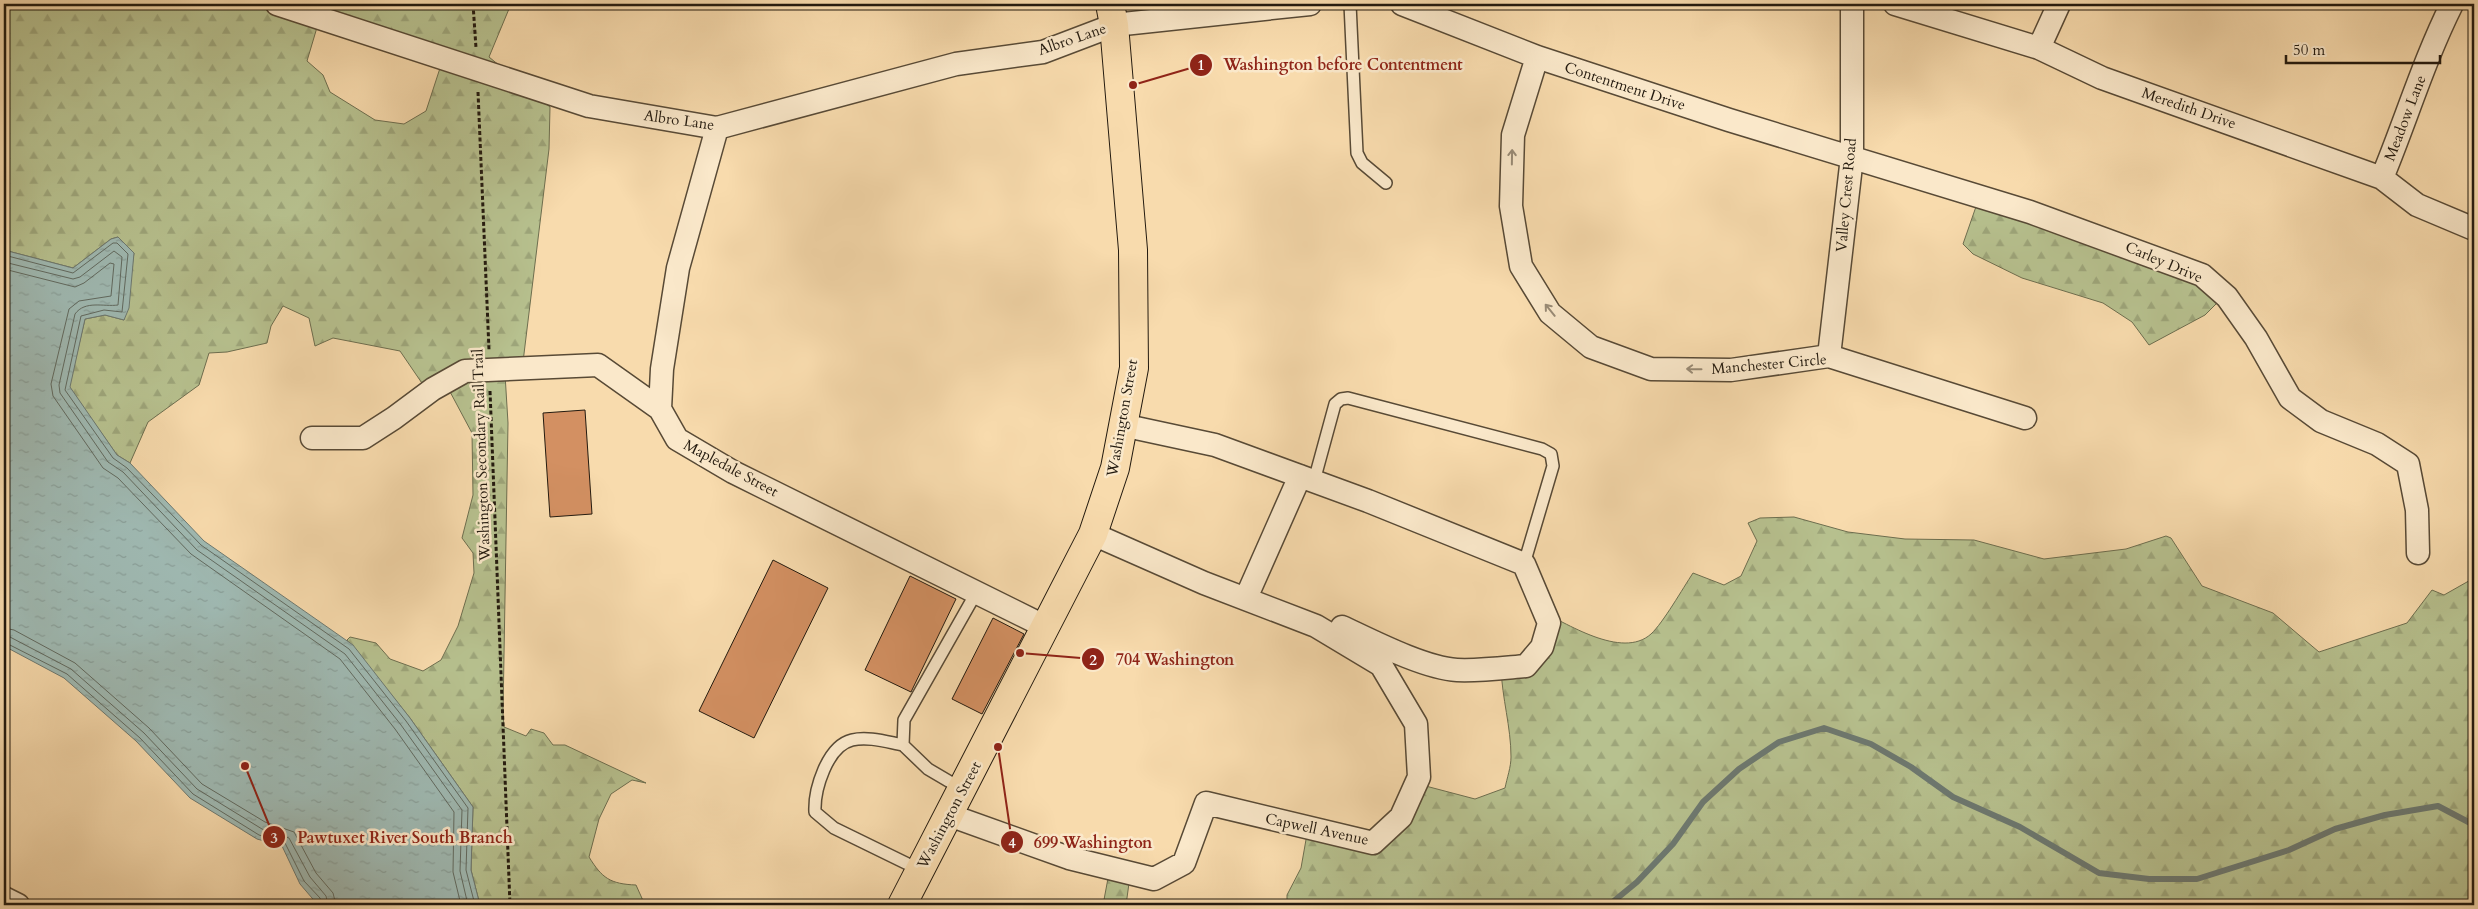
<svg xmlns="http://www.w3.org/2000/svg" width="2478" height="909" font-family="Cardo,serif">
  <defs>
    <pattern id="forest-firs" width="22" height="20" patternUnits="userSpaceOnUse" patternTransform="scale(1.25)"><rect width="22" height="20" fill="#b7c18f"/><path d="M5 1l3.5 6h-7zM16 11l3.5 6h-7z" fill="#9da57a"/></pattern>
    <pattern id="water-ripples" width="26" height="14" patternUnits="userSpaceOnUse" patternTransform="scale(1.25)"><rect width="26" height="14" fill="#9fb9b2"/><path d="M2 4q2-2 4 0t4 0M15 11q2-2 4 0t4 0" fill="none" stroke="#899e98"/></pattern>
  </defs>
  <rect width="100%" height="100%" fill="#f8dbad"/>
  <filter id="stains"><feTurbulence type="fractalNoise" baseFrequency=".004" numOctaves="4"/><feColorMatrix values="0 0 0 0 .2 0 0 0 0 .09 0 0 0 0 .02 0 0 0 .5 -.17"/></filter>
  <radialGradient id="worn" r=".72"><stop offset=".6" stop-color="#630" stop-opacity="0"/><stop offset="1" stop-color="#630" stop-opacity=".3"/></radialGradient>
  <path fill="url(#forest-firs)" stroke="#6d6e4f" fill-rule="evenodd" d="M4,4H511L489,57L550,107L549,149L523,362L505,374L508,423L503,713L504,727L526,736L531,729L544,733L553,745H565L646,783L632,780L611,794L599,819L589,857C602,878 610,884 636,885L645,905H480L471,870L473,807L410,718L347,640L350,637L376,643L390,659L423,671L441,660L458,626L474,573L473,553L462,538L473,495L472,433L448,388L428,392L400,351L333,338L315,346L309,318L283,306L271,326L267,343L227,352L209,353L199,385L148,422L130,463L117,455L69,387L85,319L105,315L124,320L134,253L118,237L111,239L73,268L4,250ZM318,24L442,62L426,111L404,124L375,120L330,92L323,75L307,61Z
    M1979,198L2224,296L2205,315L2149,345L2132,322L2103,303L2022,278L1973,254L1963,244Z
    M1794,517L1848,532L1905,539L1974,540L2044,559L2126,549L2166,536L2171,538L2202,586L2273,613L2319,652L2407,623L2432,590L2444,595L2474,578V905H1287V895L1301,868L1307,834L1375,844L1418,784L1475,799L1505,788C1507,778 1511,767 1511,757C1511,727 1502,698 1501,668L1523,660L1540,633L1537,609C1566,623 1622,660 1651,634C1663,623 1683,588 1693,573L1724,585L1741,576L1757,541L1748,523L1760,518Z
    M1109,873L1130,876L1126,905H1103Z"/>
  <path fill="url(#water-ripples)" stroke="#6d7971" d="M118,237L134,253L129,308L124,320L105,315L85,319L70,387L117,455L130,463L204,541L353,645L410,718L473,807L471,870L480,905H318L300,884L282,846L257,839L190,798L136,741L64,678L4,646V250L73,268L111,239Z"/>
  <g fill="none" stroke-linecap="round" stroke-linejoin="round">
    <path stroke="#616a60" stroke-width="1" d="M4,255L73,273L113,243H117L128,254L122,312L104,310L81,316L65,390L113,458L127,468L201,545L349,649L406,721L468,808L466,870L475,905
      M4,262L73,279L80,277L114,251L122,257L118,305C104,307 85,300 75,314L59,385L60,393L108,462L123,472L197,550L345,654L401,725L462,810L460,871L468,905
      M4,269L75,287L84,283L110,263L114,264L111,296L79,301L69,309L51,384L53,396L103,468L118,478L191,554L340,659L395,729L454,812L453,872L461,905
      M4,628L14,630L75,663L149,728L202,784L265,822L294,832L316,873L333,893L336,905
      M4,635L10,637L71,669L144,733L197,789L262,829L289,838L310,877L326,896L328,905
      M4,642L67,674L140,738L193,794L259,835L285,843L304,881L320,898L322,905"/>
    <path stroke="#6d7971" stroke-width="6" d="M1609,905L1637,882L1673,844L1703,802L1739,769L1779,742L1824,728L1871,744L1911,767L1953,797L2020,827L2099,873L2149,879H2197L2289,850L2335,829L2385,815L2438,806L2474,825"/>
  </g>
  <path fill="#d39062" stroke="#231a0f" d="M585,410L592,514L550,517L543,413Z
    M773,560L828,588L754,738L699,711Z
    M910,576L956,599L911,692L865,670Z
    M993,618L1024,634L982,714L952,699Z"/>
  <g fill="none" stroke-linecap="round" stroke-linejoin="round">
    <defs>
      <path id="service" d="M1350,4L1357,153L1362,163L1386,183
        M1314,481L1335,404L1341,399L1348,398L1542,449L1551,454L1553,466L1524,564
        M903,745C887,742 868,736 852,740C827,746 814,790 815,812L834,828L920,870
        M962,789L928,769L903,745L904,720L976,593"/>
      <path id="minor" d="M277,4L589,106L717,128L956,64L1043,52L1114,25L1310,4
        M1402,4L1537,57L1729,120L2030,212L2202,275L2227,297L2256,338L2290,398L2321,421L2377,444L2408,464L2417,510L2418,553
        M1895,4L2039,48L2102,78L2382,178L2417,205L2474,229
        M2039,48L2059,4
        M1537,57L1513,135L1511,206L1521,266L1550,313L1591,347L1651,369L1731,370L1829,356L2025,418
        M717,128L678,268L662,369L660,409L677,439L733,472L1046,627
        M2382,178C2406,120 2424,60 2452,4
        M1829,356L1852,157V4
        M1122,425L1215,445L1368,501L1524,564L1549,623L1542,647L1526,666C1503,668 1480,671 1457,670C1424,668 1372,641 1342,627
        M312,438H363L394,418L433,389L465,371L598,365L660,409
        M1246,598L1300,476
        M949,815L1069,858L1154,879L1184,863L1206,803L1373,843L1401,817L1419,777L1416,724L1381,665L1316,626L1204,583L1093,534
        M4,898L18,905"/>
      <path id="primary" d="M902,905L1093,534L1115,468L1134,368L1133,250L1114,25L1110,4"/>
    </defs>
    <use href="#service" stroke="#584a36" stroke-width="14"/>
    <use href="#minor" stroke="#584a36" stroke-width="25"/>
    <use href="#primary" stroke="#231a0f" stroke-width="30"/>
    <path stroke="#231a0f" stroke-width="3" stroke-dasharray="4 2.5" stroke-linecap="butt" d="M473,4L476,48
      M478,92L489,350
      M490,391L510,905"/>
    <use href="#service" stroke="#fae8ca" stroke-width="11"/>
    <use href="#minor" stroke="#fae8ca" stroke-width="22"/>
    <use href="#primary" stroke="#f8dbad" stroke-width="28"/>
  </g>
  <defs><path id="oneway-shaft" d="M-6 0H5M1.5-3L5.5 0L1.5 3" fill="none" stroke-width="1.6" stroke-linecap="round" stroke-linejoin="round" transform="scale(1.25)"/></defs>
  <g stroke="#998b76">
    <use href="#oneway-shaft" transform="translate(1512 157) rotate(-89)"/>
    <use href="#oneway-shaft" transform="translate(1550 310) rotate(-129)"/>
    <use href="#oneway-shaft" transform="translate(1694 369) rotate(-179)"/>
  </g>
  <g text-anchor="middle" stroke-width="5" stroke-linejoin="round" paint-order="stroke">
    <g font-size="15" fill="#231a0f" stroke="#fae8ca">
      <text transform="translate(1072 39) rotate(-19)" y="5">Albro Lane</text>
      <text transform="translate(1625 86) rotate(18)" y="5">Contentment Drive</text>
      <text transform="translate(2189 108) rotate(19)" y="5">Meredith Drive</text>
      <text transform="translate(2405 118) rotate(-69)" y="5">Meadow Lane</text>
      <text transform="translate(679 120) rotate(8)" y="5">Albro Lane</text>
      <text transform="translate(1846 195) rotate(-85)" y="5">Valley Crest Road</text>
      <text transform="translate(2164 262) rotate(23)" y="5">Carley Drive</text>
      <text transform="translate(1769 364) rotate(-5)" y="5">Manchester Circle</text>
      <text transform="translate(1122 418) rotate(-80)" y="5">Washington Street</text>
      <text transform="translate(481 455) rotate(-92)" y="5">Washington Secondary Rail Trail</text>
      <text transform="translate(731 468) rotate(28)" y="5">Mapledale Street</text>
      <text transform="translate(949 815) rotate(-62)" y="5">Washington Street</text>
      <text transform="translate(1317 829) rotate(12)" y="5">Capwell Avenue</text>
    </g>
  </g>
  <path fill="none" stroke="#8f2418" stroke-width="2" d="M1133 85L1201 65M1020 653L1093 659M245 766L274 837M998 747L1012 842"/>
  <g fill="#8f2418" stroke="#fae8ca" stroke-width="2">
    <circle cx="1133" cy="85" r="5"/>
    <circle cx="1020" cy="653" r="5"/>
    <circle cx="245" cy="766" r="5"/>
    <circle cx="998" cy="747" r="5"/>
    <circle cx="1201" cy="65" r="12"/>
    <circle cx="1093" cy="659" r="12"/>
    <circle cx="274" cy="837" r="12"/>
    <circle cx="1012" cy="842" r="12"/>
  </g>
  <g font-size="15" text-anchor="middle" font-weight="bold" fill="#fff">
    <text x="1201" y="70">1</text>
    <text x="1093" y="665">2</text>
    <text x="274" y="843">3</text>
    <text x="1012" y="848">4</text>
  </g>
  <g font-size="16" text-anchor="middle" font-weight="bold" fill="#8f2418" stroke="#fae8ca" stroke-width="5" stroke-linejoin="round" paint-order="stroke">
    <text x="1343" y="70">Washington before Contentment</text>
    <text x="1175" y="665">704 Washington</text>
    <text x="405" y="843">Pawtuxet River South Branch</text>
    <text x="1093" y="848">699 Washington</text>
  </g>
  <rect width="2478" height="909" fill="none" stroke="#f8dbad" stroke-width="20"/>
  <rect x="5" y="5" width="2468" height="899" fill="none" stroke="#231a0f" stroke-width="2.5"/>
  <rect x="10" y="10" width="2458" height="889" fill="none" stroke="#231a0f"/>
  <path d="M2286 55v8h154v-8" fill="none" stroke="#231a0f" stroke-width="2.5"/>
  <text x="2293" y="55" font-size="15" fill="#231a0f" stroke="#fae8ca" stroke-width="4" paint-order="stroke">50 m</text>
  <rect width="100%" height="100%" filter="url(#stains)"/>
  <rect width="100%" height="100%" fill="url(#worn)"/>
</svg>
